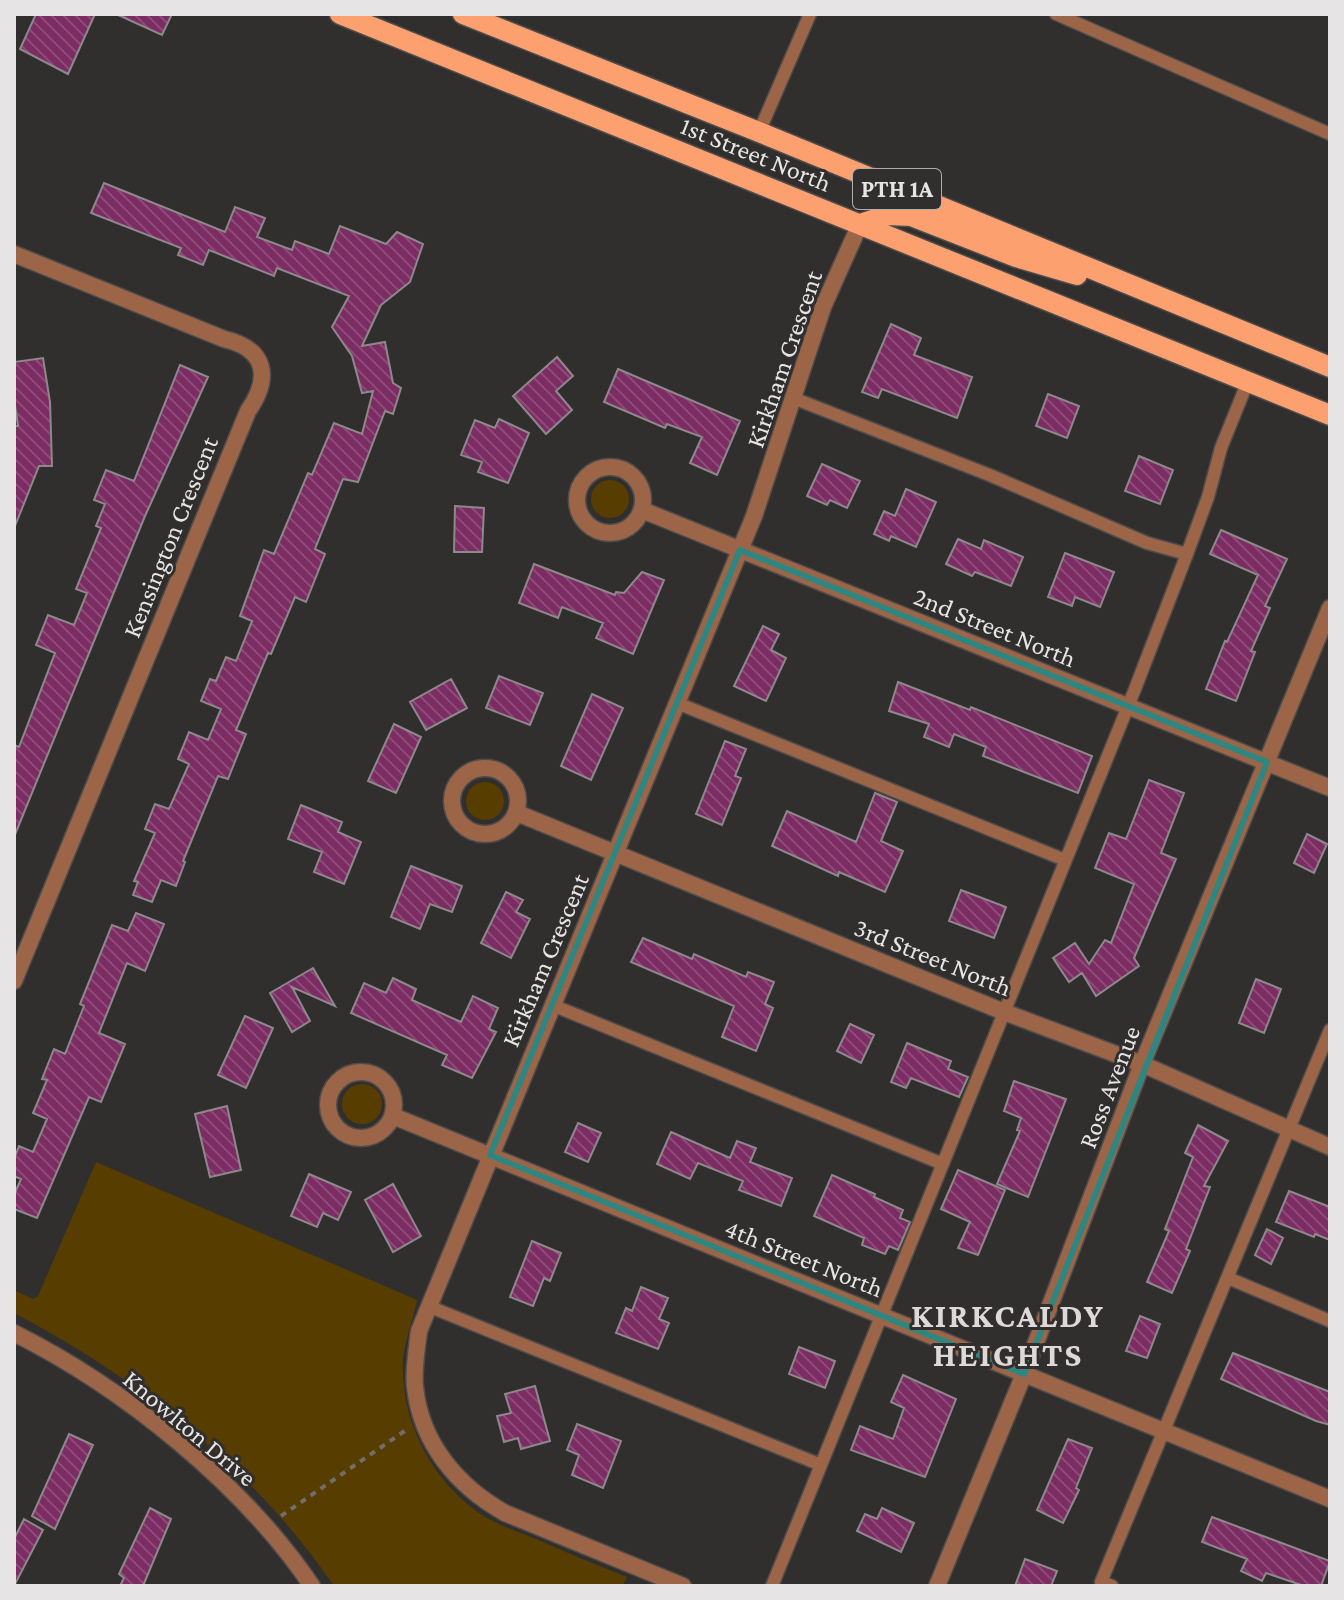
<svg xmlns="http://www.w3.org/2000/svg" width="1344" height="1600" font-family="'Crimson Pro',serif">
  <defs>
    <pattern id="building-back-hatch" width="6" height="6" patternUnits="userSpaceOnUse" patternTransform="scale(2)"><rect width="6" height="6" fill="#7b2c63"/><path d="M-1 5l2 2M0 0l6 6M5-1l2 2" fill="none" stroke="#8e4a79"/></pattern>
  </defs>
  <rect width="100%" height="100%" fill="#312e2e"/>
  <path fill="#583d00" d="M591 499a19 19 0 1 1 38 0a19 19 0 1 1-38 0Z
    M466 801a19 19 0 1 1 38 0a19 19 0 1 1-38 0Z
    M342 1104a20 20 0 1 1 40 0a20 20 0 1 1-40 0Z
    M96,1162L417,1300C413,1320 405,1340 403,1360C400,1422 433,1484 485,1517C501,1526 519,1532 536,1539C566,1552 596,1565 627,1577L623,1586H334C254,1469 138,1378 14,1313V1290L33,1299L38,1296Z"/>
  <path fill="url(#building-back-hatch)" stroke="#8d898b" stroke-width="2" d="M36,14H95L68,74L20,49Z
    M116,14H172L162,35Z
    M104,183L225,232L235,207L265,218L257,237L292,250L295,241L329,254L340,226L386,244L397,232L423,244L410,282L381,305L362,346L385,342L393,383L401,388L393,414L385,411L358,482L343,479L315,549L325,554L306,602L295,597L271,654L268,653L236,730L246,734L228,779L218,776L183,861L185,862L176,886L161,880L152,902L133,895L138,882L134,881L155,833L145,829L155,804L169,809L189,764L178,759L189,732L208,740L221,709L201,701L210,679L216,681L226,657L236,661L252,621L240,616L264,550L274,554L308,473L312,475L334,423L362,434L373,391L362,393L352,356L332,327L349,296L277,268L274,276L209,250L203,265L178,255L181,248L91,213Z
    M891,324L921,338L914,355L972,377L957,418L882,389L878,398L862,392Z
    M557,357L573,376L556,391L572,410L546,434L513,396Z
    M43,358L50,402L52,466H39L15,526L14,426H18L14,398V362Z
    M180,365L208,377L145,516L14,837V745L19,747L55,653L36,645L48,615L74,625L87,593L76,589L101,528L96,526L105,504L94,500L106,470L134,481Z
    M618,369L740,421L717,475L690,463L702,437L667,424L665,428L604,402Z
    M1048,394L1079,406L1067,438L1036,426Z
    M499,419L529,433L508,483L478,472L482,462L461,455L475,420L495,428Z
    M1139,456L1173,470L1160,504L1125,491Z
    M822,464L860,481L847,508L830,500L827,505L807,496Z
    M906,489L936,502L916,547L891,536L889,541L874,534L884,511L895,516Z
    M455,506L484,508L482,552H454Z
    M1221,530L1287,559L1265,606L1270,608L1251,651L1255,652L1236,701L1206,689L1225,641L1227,642L1258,575L1210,554Z
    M958,539L981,549L984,540L1023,557L1011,586L975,572L972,576L946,564Z
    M1065,553L1114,572L1100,607L1075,597L1072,606L1048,597Z
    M534,564L615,595L616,592L624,593L642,572L664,580L633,654L596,638L603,623L562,607L558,618L519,603Z
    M763,626L779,634L771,650L786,658L766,701L734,686Z
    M499,676L543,693L530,725L486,708Z
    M451,679L467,708L426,730L410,702Z
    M898,682L970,710L971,707L1092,756L1078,793L983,756L986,747L954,734L949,747L924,737L929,724L889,711Z
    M592,694L623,708L591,780L561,766Z
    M394,724L421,737L396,793L368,781Z
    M725,741L746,749L735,776L741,778L722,825L696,814Z
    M1149,780L1184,793L1161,853L1176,859L1134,958L1139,966L1096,996L1082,973L1069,982L1053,958L1075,943L1089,964L1105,940L1111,943L1134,884L1095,868L1109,833L1126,839Z
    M875,793L897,802L881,841L903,851L885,892L839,872L838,876L772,846L787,811L856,842Z
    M301,805L342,822L338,832L361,842L344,884L314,872L322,852L288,839Z
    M1307,834L1327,844L1314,873L1294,863Z
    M411,866L462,886L452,912L430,904L420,929L391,917Z
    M961,890L1006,907L994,938L949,921Z
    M506,892L523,900L516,912L530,919L511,958L481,943Z
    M136,913L164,924L145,971L127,963L99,1033L125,1044L101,1102L89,1097L37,1218L14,1209V1195L21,1179L14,1176V1159L19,1146L33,1152L47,1119L33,1113L47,1080L42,1079L54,1049L65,1054L84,1006L80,1004L112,925L128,931Z
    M643,938L692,959L694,954L746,977L748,972L774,982L765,1004L773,1008L756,1051L722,1037L734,1006L631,962Z
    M313,968L335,1006L292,987L310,1021L292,1032L270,993Z
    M393,978L416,989L412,1000L461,1022L473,996L498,1008L489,1029L496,1032L472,1078L442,1065L447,1055L351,1013L364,983L386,993Z
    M1256,979L1281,989L1264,1033L1239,1023Z
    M245,1016L273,1028L246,1088L218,1075Z
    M850,1024L874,1035L861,1063L837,1051Z
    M907,1043L951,1061L948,1069L968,1077L959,1097L911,1078L906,1088L891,1082Z
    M1014,1081L1066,1099L1028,1197L997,1184L1020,1131L1017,1130L1021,1118L1004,1111Z
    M227,1106L241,1170L210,1177L195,1114Z
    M578,1123L601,1133L588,1162L565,1152Z
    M1198,1125L1228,1141L1204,1186L1210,1187L1186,1249L1190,1251L1172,1293L1147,1282L1169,1231L1165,1229L1193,1157L1185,1153Z
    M671,1132L730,1158L737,1141L756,1148L750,1162L792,1178L781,1206L739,1190L743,1181L698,1163L690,1179L657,1164Z
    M958,1170L1005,1190L978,1255L958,1248L970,1222L941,1209Z
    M309,1174L351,1192L338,1220L323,1213L317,1227L291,1216Z
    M832,1175L875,1194L874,1197L903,1210L900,1218L910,1222L898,1250L889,1246L885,1254L862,1245L864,1238L814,1216Z
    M393,1184L421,1236L393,1252L365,1200Z
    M1289,1191L1330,1207V1240L1315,1234L1314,1237L1276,1222Z
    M1267,1229L1283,1238L1271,1264L1255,1255Z
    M532,1241L561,1253L550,1281L544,1278L533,1306L510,1297Z
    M641,1287L668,1298L659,1319L669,1323L658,1349L616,1333L626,1308L632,1311Z
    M1140,1316L1160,1324L1147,1358L1126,1351Z
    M799,1347L835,1361L825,1388L789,1374Z
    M1233,1353L1330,1392V1425L1316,1421L1221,1379Z
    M903,1375L956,1399L925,1477L851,1450L860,1426L893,1439L904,1408L891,1402Z
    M535,1386L550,1441L521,1449L518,1438L504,1442L497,1416L511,1413L505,1394Z
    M577,1424L621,1441L603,1488L572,1475L579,1455L567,1450Z
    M69,1434L93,1445L55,1529L32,1516Z
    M1068,1439L1092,1448L1076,1488L1079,1490L1063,1523L1037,1510Z
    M150,1508L171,1519L143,1586H120L124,1578L119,1574Z
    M882,1508L914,1523L901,1552L857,1531L865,1514L877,1519Z
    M1212,1517L1330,1561L1321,1586H1304L1266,1573L1262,1581L1241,1571L1247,1559L1202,1542Z
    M24,1519L43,1530L14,1586V1539Z
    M1025,1559L1057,1571L1051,1586H1015Z"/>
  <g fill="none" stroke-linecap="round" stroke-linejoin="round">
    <defs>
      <path id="service" d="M1056,14L1330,134
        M759,132L810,14
        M793,398L992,476L1147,543L1187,554
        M677,703L1065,860
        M552,1005L943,1164
        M1228,1278L1330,1321
        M428,1306L821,1465
        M772,1586L1135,689L1187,554L1208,497L1221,448L1248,381
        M1112,1586L1101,1582L1330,1030"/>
      <path id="minor" d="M14,254L224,339C267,349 271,378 248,411L14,981
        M577 500a33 33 0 1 1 66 0a33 33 0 1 1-66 0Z
        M642,510L1330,788
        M452 801a33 33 0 1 1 66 0a33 33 0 1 1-66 0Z
        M517,813L1004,1012L1142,1064L1330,1147
        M328 1105a33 33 0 1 1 66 0a33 33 0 1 1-66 0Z
        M393,1116L1330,1499
        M683,1586L505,1513C457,1486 421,1443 415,1387C413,1369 417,1349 419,1331L754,516L823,307L860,224
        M937,1586L1024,1374L1142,1064L1330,608"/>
      <path id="tertiary" d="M14,1333C124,1388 243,1484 312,1586"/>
      <path id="primary" d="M340,14L1330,415
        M463,14L759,132L1330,367
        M860,224L888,215L911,216L1016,257L1077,275"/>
    </defs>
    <use href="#service" stroke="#4e4b4b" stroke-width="15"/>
    <use href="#minor" stroke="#4e4b4b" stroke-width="19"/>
    <use href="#tertiary" stroke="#4e4b4b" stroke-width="19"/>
    <use href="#primary" stroke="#4e4b4b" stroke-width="23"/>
    <path stroke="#706d6d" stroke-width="4" stroke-dasharray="6 6" stroke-linecap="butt" d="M281,1516L406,1430"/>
    <use href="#service" stroke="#9d6547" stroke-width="12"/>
    <use href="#minor" stroke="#9d6547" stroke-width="16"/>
    <use href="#tertiary" stroke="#9d6547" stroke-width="16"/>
    <use href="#primary" stroke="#fda06f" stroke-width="20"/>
  </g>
  <path fill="none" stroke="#2f8680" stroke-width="6" stroke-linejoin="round" d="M740,550L1267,762L1024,1374L490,1155Z"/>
  <g text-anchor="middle" stroke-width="6" stroke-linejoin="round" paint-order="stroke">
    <rect fill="#312e2e" stroke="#b0adad" stroke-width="2" x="853" y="169" width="88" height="40" rx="6"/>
    <g font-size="24" font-weight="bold" fill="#e6e4e4">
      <text x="897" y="197">PTH 1A</text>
    </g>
    <g font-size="26" fill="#e6e4e4" stroke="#312e2e">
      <text transform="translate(756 154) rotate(22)" y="9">1st Street North</text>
      <text transform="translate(784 359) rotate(-71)" y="9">Kirkham Crescent</text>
      <text transform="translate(170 537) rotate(-68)" y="9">Kensington Crescent</text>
      <text transform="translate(995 627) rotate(22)" y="9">2nd Street North</text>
      <text transform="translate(933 957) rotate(22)" y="9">3rd Street North</text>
      <text transform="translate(545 960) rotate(-67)" y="9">Kirkham Crescent</text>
      <text transform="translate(1109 1087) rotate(-69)" y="9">Ross Avenue</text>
      <text transform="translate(804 1258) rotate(22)" y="9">4th Street North</text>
      <text transform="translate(190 1428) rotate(40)" y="9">Knowlton Drive</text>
    </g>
    <g font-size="34" font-weight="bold" letter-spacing="2" fill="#ded9d9" stroke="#312e2e">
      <text x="1008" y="1327">KIRKCALDY<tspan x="1008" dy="39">HEIGHTS</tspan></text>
    </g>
  </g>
  <rect width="1344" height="1600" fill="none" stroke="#e6e4e4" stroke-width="32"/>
</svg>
